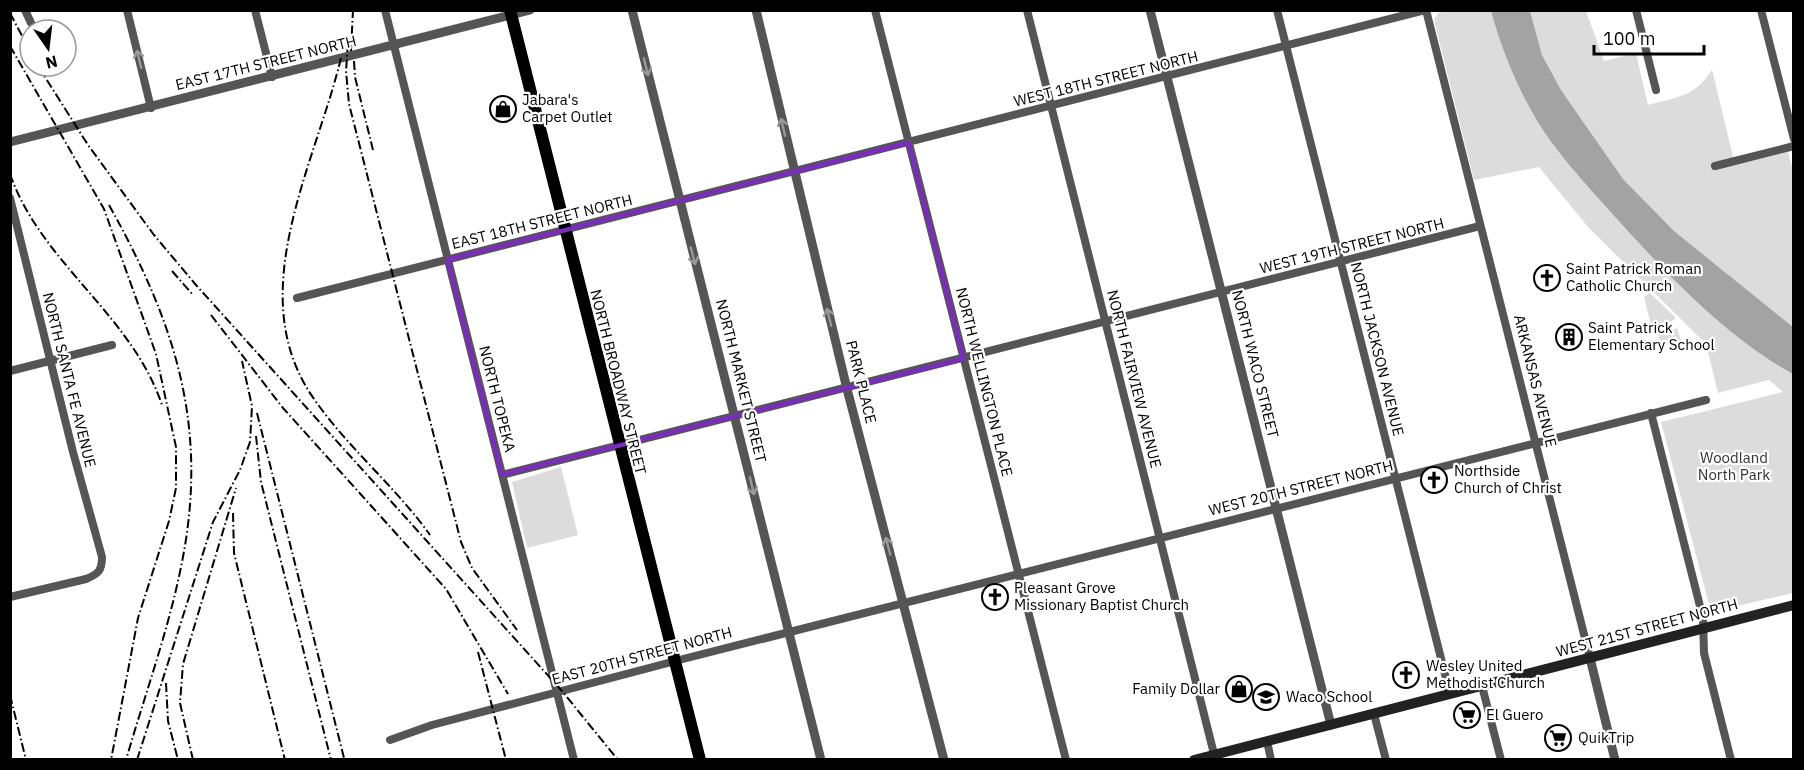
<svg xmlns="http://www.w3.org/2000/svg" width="1804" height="770" font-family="'IBM Plex Sans',sans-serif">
  <rect width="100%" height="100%" fill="#fff"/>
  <path fill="#dcdcdc" d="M1447,11H1491C1501,48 1516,85 1536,119C1556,152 1582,180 1607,208C1662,269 1722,335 1793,374V593L1711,612L1661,422L1783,392L1769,380L1718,393L1706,344L1588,227L1539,167L1474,180L1434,20L1438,13Z
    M1530,11H1586L1604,61L1636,53L1648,105C1677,97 1696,97 1712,69L1735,165L1788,152L1794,174L1793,327L1674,231L1623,179L1561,90L1542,55Z
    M1650,293L1676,318L1664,327L1652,329L1644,297Z
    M1677,328L1681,340L1662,346L1658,334Z
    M561,467L578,535L527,548L512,482Z"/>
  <path fill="#a3a3a3" d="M1491,11H1530L1542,55L1561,90L1623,179L1674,231L1793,327V374C1722,335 1662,269 1607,208C1582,180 1556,152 1536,119C1516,85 1501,48 1491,11Z"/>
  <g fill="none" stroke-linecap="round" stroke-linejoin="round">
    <path stroke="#555" stroke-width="8" d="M25,10L31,23
      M127,10L151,108
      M255,10L272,77
      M385,10L574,760
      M875,10L1066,760
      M1027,10L1214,754
      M1277,10L1450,694
      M1426,10L1590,658
      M1636,10L1656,90
      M1761,10L1794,139
      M1715,166L1794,146
      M10,198L73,452L102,557C102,571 98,574 86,579L10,597
      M297,298L1425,10
      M10,371L112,345
      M1651,413L1703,618L1704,653L1731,760
      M502,475L1480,226
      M1482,686L1501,760
      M1374,714L1386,760
      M390,740L432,725L683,659L1706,400
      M1267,741L1271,760"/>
    <path stroke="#555" stroke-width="9" d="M632,10L821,760
      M756,10L847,389L944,760
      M1150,10L1331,725
      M10,142L530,10
      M1590,658L1615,760"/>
    <path stroke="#222" stroke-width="10" d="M1194,760L1794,605"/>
    <path stroke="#000" stroke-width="12" d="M510,10L700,760"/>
    <path stroke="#000" stroke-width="2" stroke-dasharray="9 3 1.5 3" stroke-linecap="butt" d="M10,13L30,51
      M348,43L346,71L349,104L461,542L472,568L517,630
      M10,46L104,209L156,354L176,447V488L169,521L138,618L111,760
      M351,51L353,10
      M341,58C315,166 241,295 314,399C348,448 395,486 430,535
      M354,61L355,77L373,150
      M38,66L88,145L154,235L196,285L562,691L618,760
      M10,174C41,263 132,315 162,405
      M109,205C175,323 209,426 182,562C169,629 145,694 126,760
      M172,271L193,295
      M211,315L283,408L446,589L508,694
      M257,413L344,758
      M256,436L261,482L331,760
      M233,513L234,553L285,760
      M478,652L506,760
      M166,683L168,721L178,760
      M10,695L26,760
      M137,760L213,522L240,470L250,442L252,406L242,361
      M193,760L180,703L183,664L236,488"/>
  </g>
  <defs><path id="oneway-shaft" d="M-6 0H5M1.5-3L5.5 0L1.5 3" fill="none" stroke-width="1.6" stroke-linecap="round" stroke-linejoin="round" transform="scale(1.5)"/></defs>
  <g stroke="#999">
    <use href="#oneway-shaft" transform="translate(139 59) rotate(-104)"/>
    <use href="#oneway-shaft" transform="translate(646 67) rotate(76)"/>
    <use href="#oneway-shaft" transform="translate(783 127) rotate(-103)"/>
    <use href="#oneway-shaft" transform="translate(693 256) rotate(75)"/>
    <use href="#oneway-shaft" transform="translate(829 317) rotate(-104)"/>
    <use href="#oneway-shaft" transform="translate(752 486) rotate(76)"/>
    <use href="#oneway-shaft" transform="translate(888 546) rotate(-105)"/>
  </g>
  <path fill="none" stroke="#7b2cbf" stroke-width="4.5" stroke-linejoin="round" d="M909,143L964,359L502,475L448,260Z"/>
  <defs>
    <symbol id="shop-ring" viewBox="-11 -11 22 22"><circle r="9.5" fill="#fff" stroke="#000" stroke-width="1.5"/><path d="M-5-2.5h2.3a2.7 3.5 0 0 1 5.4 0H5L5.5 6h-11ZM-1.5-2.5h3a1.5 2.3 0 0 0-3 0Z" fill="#000"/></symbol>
    <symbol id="church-ring" viewBox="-11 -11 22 22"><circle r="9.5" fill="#fff" stroke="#000" stroke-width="1.5"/><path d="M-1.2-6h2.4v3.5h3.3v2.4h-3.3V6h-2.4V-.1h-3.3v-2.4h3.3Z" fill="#000"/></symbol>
    <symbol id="building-ring" viewBox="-11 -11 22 22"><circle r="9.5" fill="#fff" stroke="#000" stroke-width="1.5"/><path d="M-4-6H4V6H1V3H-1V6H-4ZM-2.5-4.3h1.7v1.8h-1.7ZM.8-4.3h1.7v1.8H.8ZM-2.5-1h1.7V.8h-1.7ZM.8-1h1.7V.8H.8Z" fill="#000"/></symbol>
    <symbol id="school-ring" viewBox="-11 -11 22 22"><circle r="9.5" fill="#fff" stroke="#000" stroke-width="1.5"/><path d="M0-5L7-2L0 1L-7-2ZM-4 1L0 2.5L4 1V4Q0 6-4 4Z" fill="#000"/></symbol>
    <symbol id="supermarket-ring" viewBox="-11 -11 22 22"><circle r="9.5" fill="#fff" stroke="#000" stroke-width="1.5"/><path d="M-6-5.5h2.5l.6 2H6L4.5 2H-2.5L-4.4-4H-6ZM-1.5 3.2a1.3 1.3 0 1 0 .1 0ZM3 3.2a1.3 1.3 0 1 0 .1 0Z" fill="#000"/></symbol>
  </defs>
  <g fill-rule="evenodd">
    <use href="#shop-ring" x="488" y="94" width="30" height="30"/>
    <use href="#church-ring" x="1532" y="263" width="30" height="30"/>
    <use href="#building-ring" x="1554" y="322" width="30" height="30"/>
    <use href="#church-ring" x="1419" y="465" width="30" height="30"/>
    <use href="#church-ring" x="980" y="582" width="30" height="30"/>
    <use href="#church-ring" x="1391" y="660" width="30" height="30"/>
    <use href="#shop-ring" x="1224" y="674" width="30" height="30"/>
    <use href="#school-ring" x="1251" y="682" width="30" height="30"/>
    <use href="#supermarket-ring" x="1452" y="700" width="30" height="30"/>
    <use href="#supermarket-ring" x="1543" y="723" width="30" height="30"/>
  </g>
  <g text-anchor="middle" stroke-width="4.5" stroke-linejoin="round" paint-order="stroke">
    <g font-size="15" fill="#000" stroke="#fff">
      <text transform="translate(266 63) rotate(-14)" y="5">EAST 17TH STREET NORTH</text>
      <text transform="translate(1106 79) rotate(-14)" y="5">WEST 18TH STREET NORTH</text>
      <text transform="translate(542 222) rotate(-14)" y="5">EAST 18TH STREET NORTH</text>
      <text transform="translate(1352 246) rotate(-14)" y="5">WEST 19TH STREET NORTH</text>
      <text transform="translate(1377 349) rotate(76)" y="5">NORTH JACKSON AVENUE</text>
      <text transform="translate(1255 364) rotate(76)" y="5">NORTH WACO STREET</text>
      <text transform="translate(1134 379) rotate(76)" y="5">NORTH FAIRVIEW AVENUE</text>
      <text transform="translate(69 380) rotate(76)" y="5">NORTH SANTA FE AVENUE</text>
      <text transform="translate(741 381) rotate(76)" y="5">NORTH MARKET STREET</text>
      <text transform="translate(1535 381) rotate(76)" y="5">ARKANSAS AVENUE</text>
      <text transform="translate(618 382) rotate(76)" y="5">NORTH BROADWAY STREET</text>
      <text transform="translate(861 382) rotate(76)" y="5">PARK PLACE</text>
      <text transform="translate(984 382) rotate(76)" y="5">NORTH WELLINGTON PLACE</text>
      <text transform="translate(497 399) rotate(76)" y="5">NORTH TOPEKA</text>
      <text transform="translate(1301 488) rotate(-14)" y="5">WEST 20TH STREET NORTH</text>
      <text transform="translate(1647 628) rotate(-15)" y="5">WEST 21ST STREET NORTH</text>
      <text transform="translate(642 656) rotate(-15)" y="5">EAST 20TH STREET NORTH</text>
    </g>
    <g font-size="15" fill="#000" stroke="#fff" text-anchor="start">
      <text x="522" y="105">Jabara's<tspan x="522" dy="17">Carpet Outlet</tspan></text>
      <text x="1566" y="274">Saint Patrick Roman<tspan x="1566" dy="17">Catholic Church</tspan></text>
      <text x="1588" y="333">Saint Patrick<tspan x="1588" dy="17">Elementary School</tspan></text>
      <text x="1454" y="476">Northside<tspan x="1454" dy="17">Church of Christ</tspan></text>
      <text x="1014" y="593">Pleasant Grove<tspan x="1014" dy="17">Missionary Baptist Church</tspan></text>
      <text x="1426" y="671">Wesley United<tspan x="1426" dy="17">Methodist Church</tspan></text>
      <text x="1220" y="694" text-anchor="end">Family Dollar</text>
      <text x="1286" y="702">Waco School</text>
      <text x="1486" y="720">El Guero</text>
      <text x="1578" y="743">QuikTrip</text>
    </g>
    <g font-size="15" fill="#333" stroke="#fff">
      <text x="1734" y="463">Woodland<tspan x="1734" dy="17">North Park</tspan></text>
    </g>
  </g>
  <rect width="1804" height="770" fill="none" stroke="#000000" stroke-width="24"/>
  <g transform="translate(48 48) rotate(166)"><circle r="28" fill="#ffffff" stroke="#999999" stroke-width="1.5"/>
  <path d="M0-4.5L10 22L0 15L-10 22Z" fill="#000000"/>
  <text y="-9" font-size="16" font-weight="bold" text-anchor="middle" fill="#000000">N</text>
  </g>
  <path d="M1594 45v9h110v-9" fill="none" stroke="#000000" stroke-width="3"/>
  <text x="1603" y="45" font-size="18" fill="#000000" stroke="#ffffff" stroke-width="4.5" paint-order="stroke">100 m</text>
</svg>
